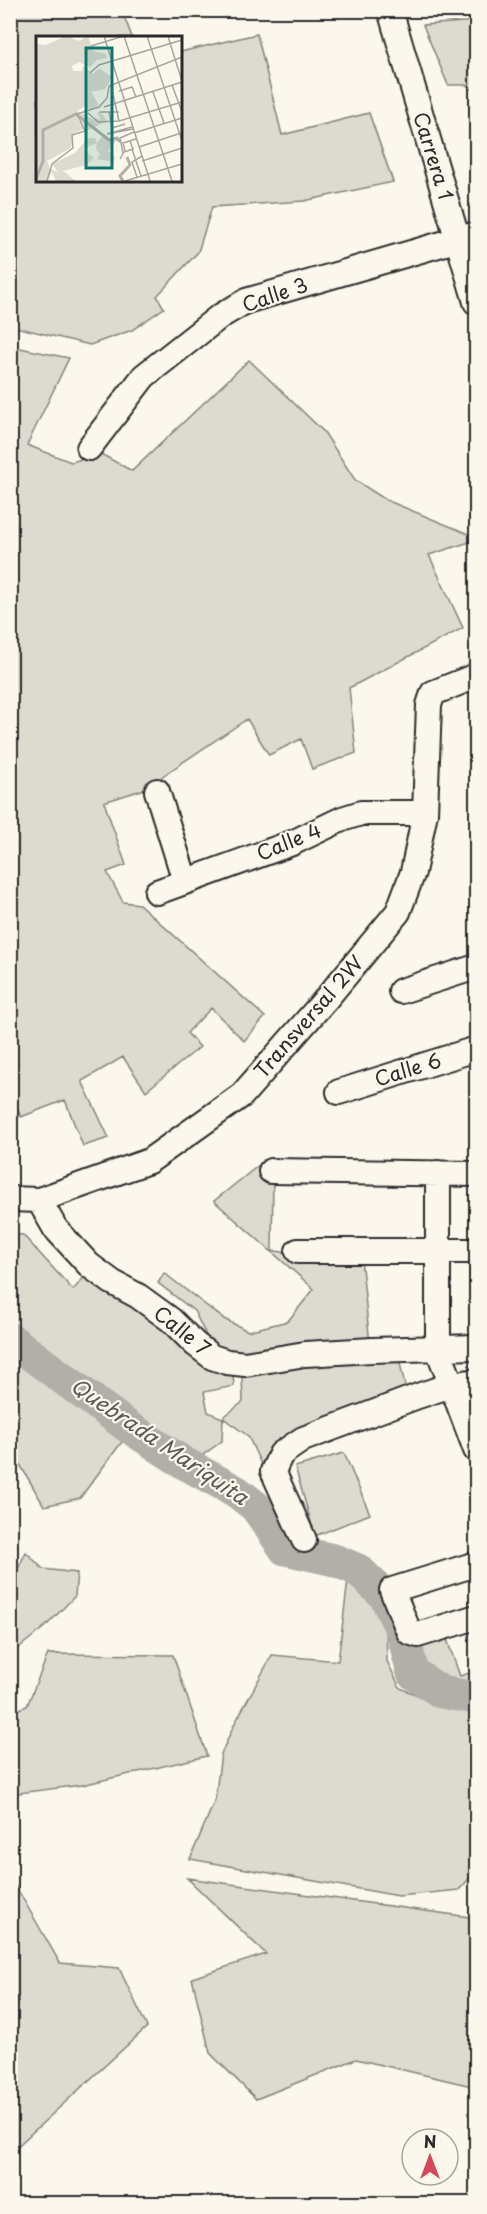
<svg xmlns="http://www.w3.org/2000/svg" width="487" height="2214" font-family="'Playpen Sans',sans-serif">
  <rect width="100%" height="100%" fill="#fbf7ec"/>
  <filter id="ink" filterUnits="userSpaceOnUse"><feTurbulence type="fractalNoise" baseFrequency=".0167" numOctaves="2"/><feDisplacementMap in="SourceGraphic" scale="12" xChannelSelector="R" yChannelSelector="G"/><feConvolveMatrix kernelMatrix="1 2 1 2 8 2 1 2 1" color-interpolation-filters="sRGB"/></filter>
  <g filter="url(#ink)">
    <path fill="#dddad0" stroke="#84827e" stroke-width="1.5" d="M11,10L122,11L132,37L38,38V180H180V52L257,34L282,135L369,113L393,182L304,201L212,207L198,252L157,296L164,308L132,330L90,345L11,326Z
      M476,21V92L466,85H448L423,25Z
      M10,346L69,358L27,445L71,462L101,454L132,471L249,360L324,432L355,480L386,500L476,537V540L429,555L463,628L349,688L356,753L312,769L301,739L269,755L247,719L164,775L151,787L104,802L126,865L107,872L123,902L139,904L265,1017L244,1041L211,1008L187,1033L200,1047L146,1091L123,1057L82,1081L109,1138L83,1146L65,1100L21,1117L11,1093Z
      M259,1165L273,1177L272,1251L361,1258L370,1344L252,1356L212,1347L194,1311L158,1283L164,1273L224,1319L248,1331L288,1321L314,1289L214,1201Z
      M10,1234L23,1235L73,1290L88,1273L233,1375L234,1386L204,1392L208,1412L222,1418L243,1402L242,1377L308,1365L398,1354L406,1390L303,1430L261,1464L248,1436L223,1418L222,1441L193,1462L136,1423L80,1498L44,1506L11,1449Z
      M344,1453L370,1514L315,1536L295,1467Z
      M26,1552L43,1569L77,1573L75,1596L47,1625L11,1654V1583Z
      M348,1580L368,1593L386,1623L387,1661L400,1688L455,1710L476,1708V1871L459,1890L399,1896L190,1859L215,1800L221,1754L235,1723L272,1655L338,1661Z
      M444,1631L460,1676L476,1671V1690C454,1694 436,1681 418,1670L412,1637Z
      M48,1654L173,1655L207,1756L82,1785L11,1794V1712L27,1706Z
      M11,1878L60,1963L119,1968L147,2027L11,2152Z
      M187,1878L476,1918V2087L356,2059L256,2099L210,2053L192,1978L266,1954Z"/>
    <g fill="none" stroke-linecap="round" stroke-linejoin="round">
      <path stroke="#b1afa7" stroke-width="33" d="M10,1339L127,1426L184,1463L237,1492L256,1507L285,1549L334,1560L358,1570L385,1596L402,1631L413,1673L441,1692L476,1698"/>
      <defs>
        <path id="minor" d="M390,10L476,302
          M89,448L144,376L219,317L246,301L476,234
          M157,791L185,881
          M157,892L292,843L342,819L361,813H425
          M401,991L476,967
          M339,1092L476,1049
          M271,1171L476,1174
          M438,1173V1349L476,1450
          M10,1199L39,1200L149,1161L242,1095L326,999L398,912L413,872L425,813L429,705L433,693L476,676
          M39,1200L55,1228L89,1265L112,1282L138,1296L171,1320L195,1344L212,1357L227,1362L245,1364L305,1354L372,1350L476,1347
          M298,1251H476
          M304,1540L273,1471L281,1454L303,1439L418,1396L451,1385L476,1381
          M476,1564L392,1590L409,1632L418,1635L476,1617"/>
      </defs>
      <use href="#minor" stroke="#2b2b2b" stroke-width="28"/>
      <use href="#minor" stroke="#fbf7ec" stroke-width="24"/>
    </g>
  </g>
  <g text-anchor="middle" stroke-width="4.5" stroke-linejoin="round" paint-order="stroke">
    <g font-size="20" fill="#2b2b2b" stroke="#fbf7ec">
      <text transform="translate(433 156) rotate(73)" y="7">Carrera 1</text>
      <text transform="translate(275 295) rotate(-19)" y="7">Calle 3</text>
      <text transform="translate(289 842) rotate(-22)" y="7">Calle 4</text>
      <text transform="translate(309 1017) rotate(-49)" y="7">Transversal 2W</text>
      <text transform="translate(408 1070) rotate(-17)" y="7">Calle 6</text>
      <text transform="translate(182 1331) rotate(39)" y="7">Calle 7</text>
    </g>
    <g font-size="21" font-style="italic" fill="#5a5956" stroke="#fbf7ec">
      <text transform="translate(159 1442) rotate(34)" y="7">Quebrada Mariquita</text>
    </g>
  </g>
  <g transform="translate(36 36)">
    <rect width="146" height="146" fill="#fbf7ec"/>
    <path d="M30,0L43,5L52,0L57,15L70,18L71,22L61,24L54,31L43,26L36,30L37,35H46L47,30L57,38L63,32L76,41L69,53L55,56L63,69L54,74L49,70L41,75L62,86L58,81L65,84L61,77L64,75L71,85L52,94L40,80L48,93L38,97L35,112L11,125L14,133L22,136L16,128L39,117L52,102H59L61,107L47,113L58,122L50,129L27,135L40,145H20L16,136L11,145H0V8L10,9ZM68,98L71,104L82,103L72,115L79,121L78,126L61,123L64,118L60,114H64L60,113L61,107Z" fill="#dddad0"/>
    <path fill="none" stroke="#b1afa7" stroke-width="3" d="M0,143L7,125V94L40,78L73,104L81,102L84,106M87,145L84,140L94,129L91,121"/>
    <path fill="none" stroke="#a8a59f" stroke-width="1.5" d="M68,0L114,145M88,0L136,145M111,0L146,105M132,0L139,23M55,10L88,0M139,23L146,45M54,37L63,29L146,4M75,49L83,85M136,49L146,76M83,55L96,51L100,61M117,56L128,87M68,71L146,46M64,76H83M73,76L76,92L89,88M52,77L62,86L83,85L146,66M96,91L71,98L97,93M98,97L146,82M103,111L145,97M96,113L105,140M89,115L87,107L100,103M87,117L84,102L98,96M84,123L88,116L97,113L94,105M106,125L146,112M101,141L96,126L106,120M11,145L16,128L37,112L36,99L49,95L41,78L63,71L71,62L73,50L146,21M89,145L146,128"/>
    <path fill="#0f766e" fill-opacity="0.15" stroke="#0f766e" stroke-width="3" d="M50,12H76V132H50Z"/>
    <rect width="146" height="146" fill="none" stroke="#2b2b2b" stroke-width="3"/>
  </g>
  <rect width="487" height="2214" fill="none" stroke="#fbf7ec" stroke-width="36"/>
  <rect x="18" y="18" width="451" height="2178" fill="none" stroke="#2b2b2b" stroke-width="2" filter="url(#ink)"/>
  <g transform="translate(430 2157)"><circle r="28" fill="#fbf7ec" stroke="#a8a59f" stroke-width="1.5"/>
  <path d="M0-4.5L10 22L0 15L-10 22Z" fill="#d1495b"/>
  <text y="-9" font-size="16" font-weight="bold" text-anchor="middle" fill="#2b2b2b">N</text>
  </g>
</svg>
